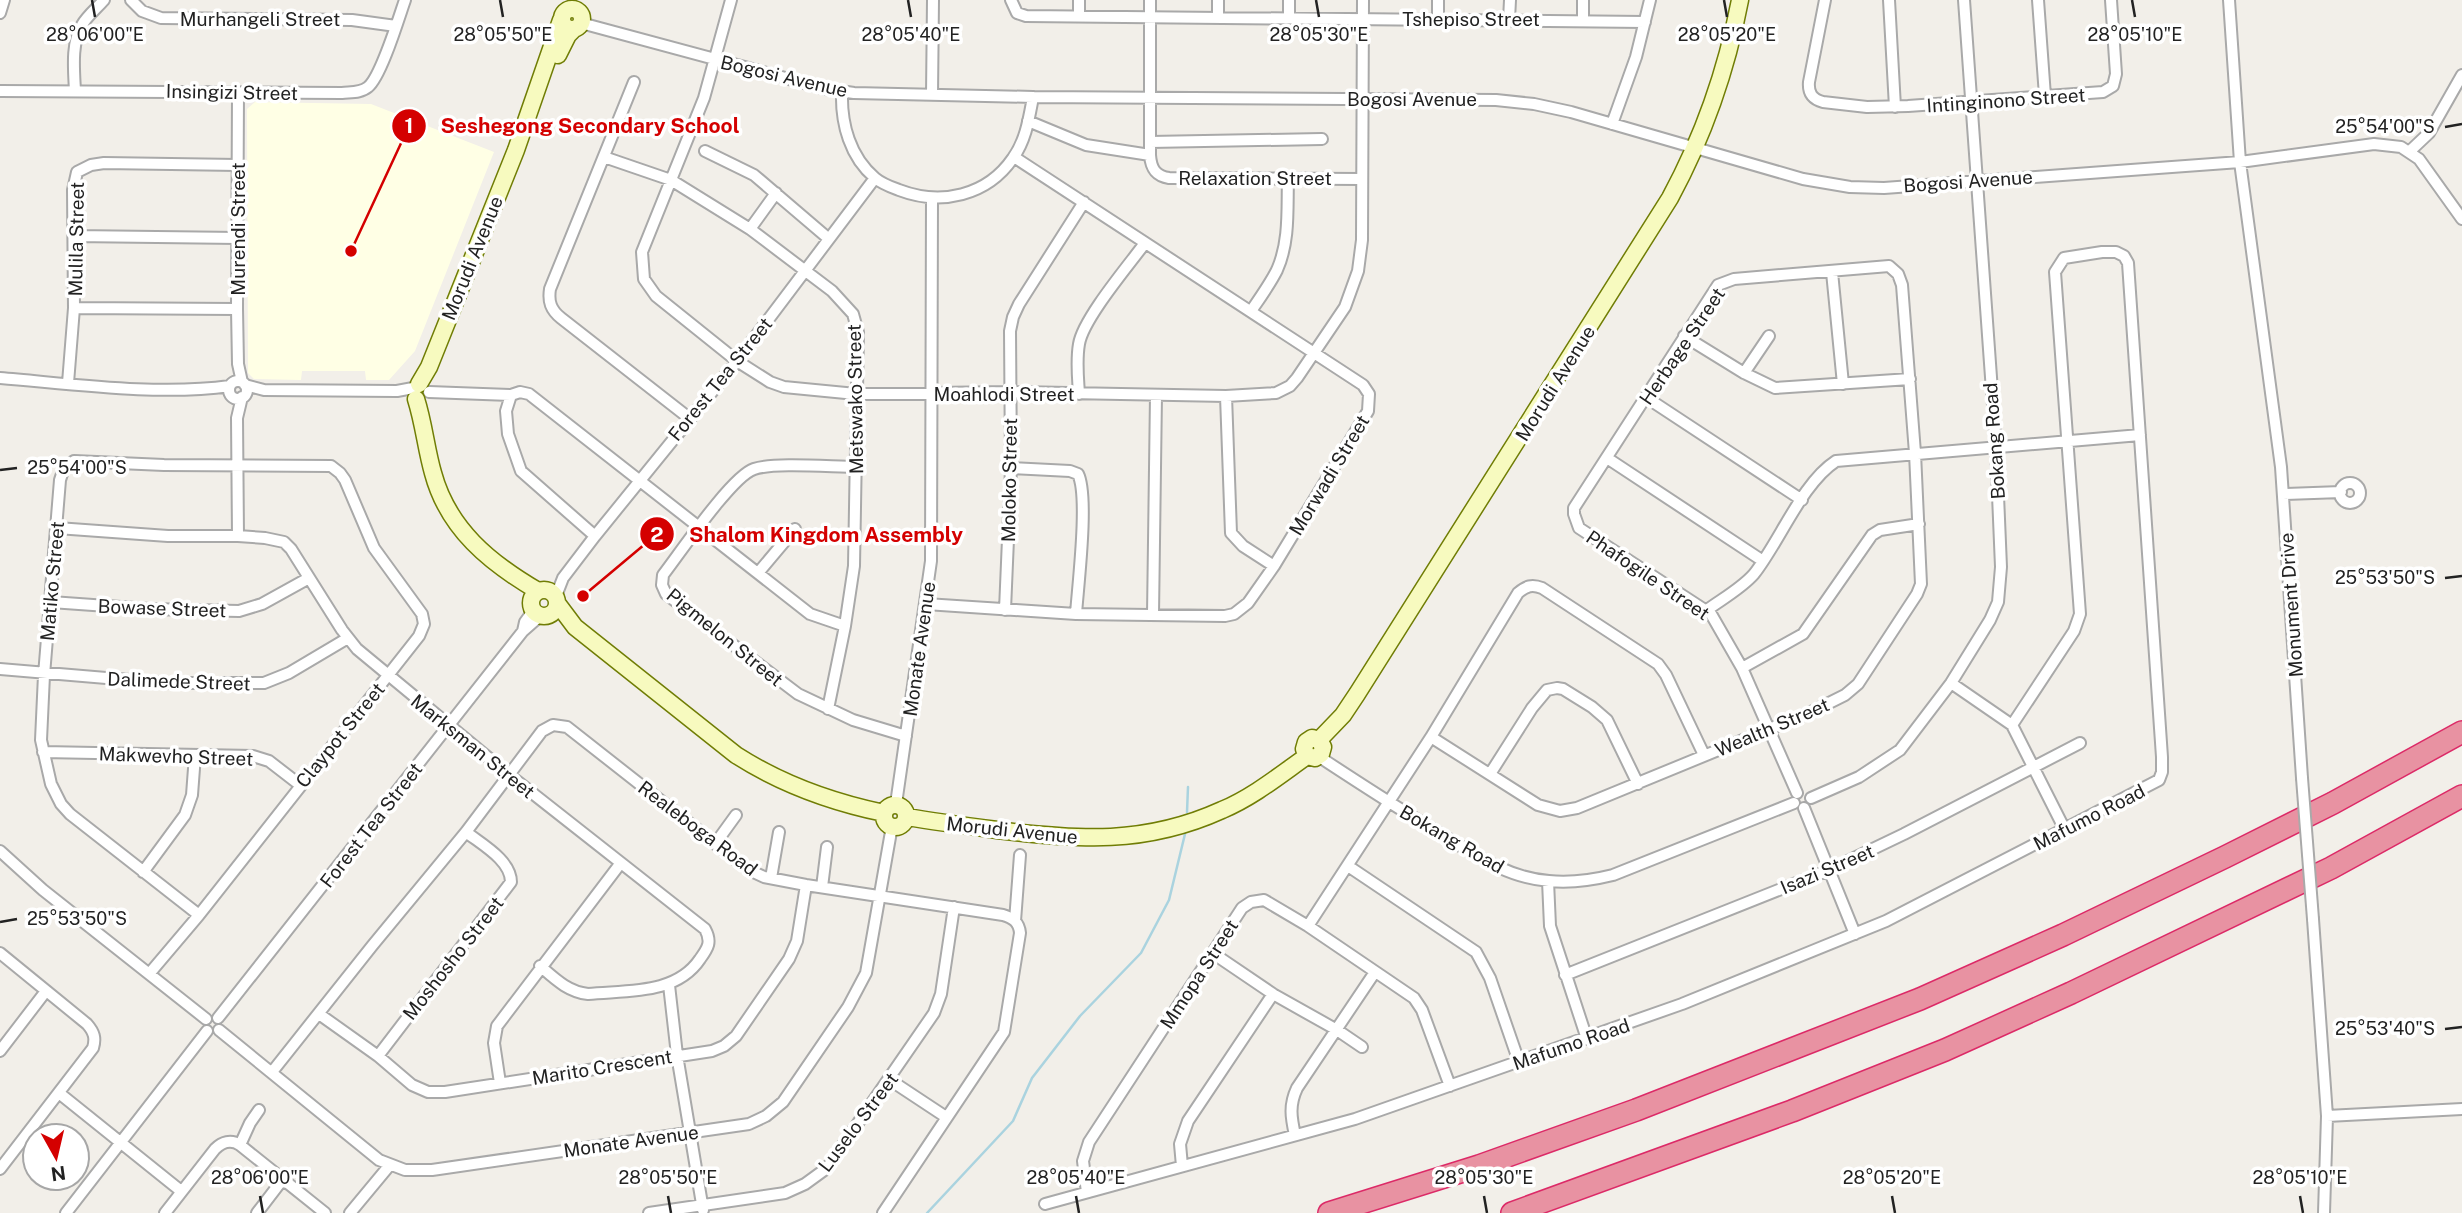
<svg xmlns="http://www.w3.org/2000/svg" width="2462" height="1213" font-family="'Public Sans',sans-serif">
  <rect width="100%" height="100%" fill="#f2efe9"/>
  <path fill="#ffffe5" d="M255,102L371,104L494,152L415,351L389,380H366L365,371H302L301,380L254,379L248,373L247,109Z"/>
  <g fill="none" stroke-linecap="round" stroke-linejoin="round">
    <path stroke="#aad3df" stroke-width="2.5" d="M1187,812L1188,787
      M927,1213L1013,1121L1032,1078L1080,1016L1141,953L1169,900L1185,834"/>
    <defs>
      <path id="street" d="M131,0L142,11L161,18L352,20L396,26
        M731,0L704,98L642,252L644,279L656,296L737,361L770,382L784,387L856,394L1010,392L1226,396L1276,393L1290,386L1297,378L1345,307L1358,271L1362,240L1363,0
        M1011,0L1017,13L1026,16L1645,22
        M1150,0V155C1151,169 1156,176 1169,178L1362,179
        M1289,0V18
        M1583,0V20
        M1825,0L1809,82C1808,93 1812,99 1823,102L1867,107L1908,106L2103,92L2113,86L2116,74L2111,0
        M1889,0L1895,107
        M2038,0L2045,96
        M2229,0L2240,162L2281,467L2302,778
        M0,13L4,0
        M1079,17V0
        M1218,18V0
        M1438,20V0
        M1509,20L1510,0
        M581,23L826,89L854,93L1033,97L1496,100L1534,104L1571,112L1803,179L1850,187L1884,188L2240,162L2374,144L2401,147L2419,159L2462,219
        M634,82L550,289C548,302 551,310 561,318L689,418
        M0,91L342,93C351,92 361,93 368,87C381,77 399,17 405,0
        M75,91C74,70 71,43 82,25C87,16 97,8 104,0
        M842,92C841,124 850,157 875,178C882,184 891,187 899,190C941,206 987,196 1013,158C1026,140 1029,118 1033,97
        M238,93L237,309L238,364L242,382
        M932,95L933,0
        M1028,121L1086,145L1150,155
        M1612,124L1636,57L1650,0
        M1150,142L1322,139
        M705,151L754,175L829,239
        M2410,151L2429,133L2462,75
        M604,157L671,180L750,229L832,291L853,314L858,332L854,566L845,626L828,709
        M750,229L776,193
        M74,236L239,238
        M1832,272L1843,384
        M74,308L237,309
        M1251,311C1260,298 1270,284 1277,270C1290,241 1287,208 1288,178
        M1684,336L1744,373L1775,388L1910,379
        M1744,373L1769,336
        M0,378C73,384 158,396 230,386
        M229 390a9 9 0 1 1 18 0a9 9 0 1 1-18 0Z
        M68,383L74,308L73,190L77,172L91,165L104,163L238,165
        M245,385L264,390L397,391L413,388
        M429,392L511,395
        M1079,394C1078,377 1076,361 1079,344C1083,319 1128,266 1145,243
        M1226,396L1231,533L1243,546L1274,566
        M1647,398L1802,500
        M1607,458L1763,561
        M857,467C832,467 775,462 754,469C732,476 680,553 663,575L662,585L666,594L798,694L853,720L906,736
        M1011,468L1070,471L1078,474C1089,496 1078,585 1076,614
        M2340 493a10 10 0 1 1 20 0a10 10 0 1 1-20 0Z
        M2283,494L2341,492
        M57,528L168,536H238L265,538L284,542L291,549L342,630L357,649L508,774L705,929C712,942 708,948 700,959C676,995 627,990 588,994C568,992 555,979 540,966
        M238,536L237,418L242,397
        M595,536L521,471L508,434L506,411L511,395L520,392L529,394L810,614L845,626
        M758,573L795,529
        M556,596L563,578L595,536L737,361L875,178
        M51,602L149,609L239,611L262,604L309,578
        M926,604L1076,614L1225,616L1234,614L1248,603L1274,566L1368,411L1369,394L1363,385L1014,157
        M1005,610L1011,468L1010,331L1013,317L1019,304L1084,202
        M1707,610C1722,599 1742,588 1754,574C1780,541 1802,483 1836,461L2140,435
        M1153,615L1156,395
        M523,631L525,622L533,611
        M1742,668L1803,634L1872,535L1880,530L1919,524
        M0,669L165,683H264L289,673L348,638
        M1951,683L2012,725L2065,830
        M1431,737L1538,805L1560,811L1577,808L1811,712L1845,695L1858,684L1917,594L1921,584L1915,453L1902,285L1898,274L1889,266L1734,279L1718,285L1574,508V514L1579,528L1711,614L1742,668L1797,793
        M43,752L253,756L269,761L300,785
        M1318,756C1359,783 1399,809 1441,834C1475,855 1508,878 1549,881C1570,883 1593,880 1613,875L1794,803
        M1490,774L1532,708L1547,690L1557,688L1563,689L1592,707L1607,720L1638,784
        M1811,798L1859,777L1900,750L1951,683L1990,620L1998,602L2001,567L1996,447L1964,0
        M896,804L931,561L932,199
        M1804,808L1855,934
        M715,844L736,815
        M0,851L43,890L206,1019
        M1348,866L1476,952L1490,978L1519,1062
        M143,872L185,815L192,795L195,755
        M771,878L779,832
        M1548,881L1550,926L1587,1039
        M822,887L827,847
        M2313,919L2327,1116L2324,1213
        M1015,921L1020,855
        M1308,926L1431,737L1518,593C1526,586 1532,584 1542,588L1658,664L1666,675L1704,755
        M0,953L87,1024C94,1032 96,1038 93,1048L0,1169
        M1214,954L1273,994L1337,1030L1362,1047
        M149,974L199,915L419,636L424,624L422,614L374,548L345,480L340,473L331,466L164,465L74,461L64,468L60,480L44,675L41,740L51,784L61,804L70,814L199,915
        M1565,975L1829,870L1904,834L2080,743
        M669,985L677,1055L703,1210
        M319,1014L378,1056L412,1085L428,1092H445L712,1051L724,1046L736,1036L789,959L797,941L806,885
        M218,1018L523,631L540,616
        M219,1030L379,1160L405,1170H432L749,1124L766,1116L783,1102L848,1007L866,973L892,826
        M0,1051L46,991
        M378,1056L511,882C511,860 481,844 466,832
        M272,1072L372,946L466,832L542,731L553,725L567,727L749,870L764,877L806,885L1003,915C1013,918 1019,922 1020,933L1004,1032L883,1213
        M890,1080L946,1117
        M500,1083L494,1043L497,1026L620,864
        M59,1093L181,1191
        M2327,1116L2462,1109
        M1295,1135C1291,1117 1289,1105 1297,1088L1375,972
        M240,1145L250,1123L259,1110
        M1182,1166L1180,1144L1188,1121L1273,994
        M1087,1192L1083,1161L1089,1142L1242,908L1251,902L1264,900L1308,926L1414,998L1422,1010L1450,1086
        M1045,1204L1355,1119L1682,1004L1886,921L2159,780L2162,772V757L2128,263L2124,256L2116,252H2102L2064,258L2055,272L2080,614L2074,631L2012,725
        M66,1213L207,1031
        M165,1213L215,1149C222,1142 231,1139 240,1145L325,1213
        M257,1213L283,1179
        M350,1213L389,1166
        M649,1213L785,1193L805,1184L827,1168L934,1013L941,994L954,907"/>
      <path id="secondary" d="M562 19a10 10 0 1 1 20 0a10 10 0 1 1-20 0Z
        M558,55L568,35L574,29
        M419,384L429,367L516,150L561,20
        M416,399C424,424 426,449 433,473C448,529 490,563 538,591
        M531 603a13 13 0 1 1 26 0a13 13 0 1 1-26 0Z
        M557,603L575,627L736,755C783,785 831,802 884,813
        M1319,740L1323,747L1321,754L1315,758L1307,756L1304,749L1306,742L1312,738L1319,740L1343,715L1357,694L1670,198C1703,137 1727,68 1740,0
        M884 816a11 11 0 1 1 22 0a11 11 0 1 1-22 0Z
        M907,817C937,822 967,826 997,830C1078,840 1145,845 1222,810C1253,797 1280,775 1307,756"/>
      <path id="highway" d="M1329,1213L1479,1166L1636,1110L1920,999L2063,935L2225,857L2333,803L2462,732
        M1512,1213L1792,1111L1945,1050L2071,993L2331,868L2462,796"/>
    </defs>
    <use href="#street" stroke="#a9a9a9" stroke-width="14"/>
    <use href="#secondary" stroke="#707d05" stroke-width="19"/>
    <use href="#highway" stroke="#dc2a67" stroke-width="24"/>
    <use href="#street" stroke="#fff" stroke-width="10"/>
    <use href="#secondary" stroke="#f7fabf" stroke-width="16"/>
    <use href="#highway" stroke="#e892a2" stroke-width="21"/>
    <defs>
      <path id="street-bridge" d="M2302,778L2313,919"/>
    </defs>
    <use href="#street-bridge" stroke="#a9a9a9" stroke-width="14" stroke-linecap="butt"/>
    <use href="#street-bridge" stroke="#fff" stroke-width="10"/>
  </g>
  <path fill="none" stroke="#222" stroke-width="2.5" d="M92,0L95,17M500,0L503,17M908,0L911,17M1316,0L1319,17M1724,0L1727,17M2132,0L2135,17M2445,127L2462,124M0,470L17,468M2445,578L2462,576M0,922L17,919M2445,1029L2462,1027M260,1196L263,1213M668,1196L671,1213M1076,1196L1079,1213M1484,1196L1487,1213M1892,1196L1895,1213M2300,1196L2303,1213"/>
  <g text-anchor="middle" stroke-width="7" stroke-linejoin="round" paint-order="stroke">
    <g font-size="19" fill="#222" stroke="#fff">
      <text x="260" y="26">Murhangeli Street</text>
      <text x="1471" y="26">Tshepiso Street</text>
      <text transform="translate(784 76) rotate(13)" y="7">Bogosi Avenue</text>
      <text transform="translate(232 92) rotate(1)" y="7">Insingizi Street</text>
      <text x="1412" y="106">Bogosi Avenue</text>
      <text transform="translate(2006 100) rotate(-4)" y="7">Intinginono Street</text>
      <text x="1255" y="185">Relaxation Street</text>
      <text transform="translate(1968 181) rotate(-4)" y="7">Bogosi Avenue</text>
      <text transform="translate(238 229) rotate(-90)" y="7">Murendi Street</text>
      <text transform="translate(76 239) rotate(-89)" y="7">Mulila Street</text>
      <text transform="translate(472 258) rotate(-68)" y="7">Morudi Avenue</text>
      <text transform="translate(1682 346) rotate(-56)" y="7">Herbage Street</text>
      <text transform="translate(720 379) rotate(-51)" y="7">Forest Tea Street</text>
      <text transform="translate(1555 383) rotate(-58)" y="7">Morudi Avenue</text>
      <text x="1004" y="401">Moahlodi Street</text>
      <text transform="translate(855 399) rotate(-91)" y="7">Metswako Street</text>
      <text transform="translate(1994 441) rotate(-94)" y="7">Bokang Road</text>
      <text transform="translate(1329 475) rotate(-59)" y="7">Morwadi Street</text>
      <text transform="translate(1009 480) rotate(-89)" y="7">Moloko Street</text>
      <text transform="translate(1648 575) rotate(34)" y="7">Phafogile Street</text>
      <text transform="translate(52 581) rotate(-85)" y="7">Matiko Street</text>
      <text transform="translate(2291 605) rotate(-94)" y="7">Monument Drive</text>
      <text transform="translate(162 608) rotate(2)" y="7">Bowase Street</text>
      <text transform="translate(725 637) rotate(39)" y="7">Pigmelon Street</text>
      <text transform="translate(919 649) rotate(-82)" y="7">Monate Avenue</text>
      <text transform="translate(179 681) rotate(2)" y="7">Dalimede Street</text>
      <text transform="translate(1772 727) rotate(-23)" y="7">Wealth Street</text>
      <text transform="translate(340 735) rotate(-51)" y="7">Claypot Street</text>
      <text transform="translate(473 746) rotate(39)" y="7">Marksman Street</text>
      <text transform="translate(176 756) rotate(2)" y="7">Makwevho Street</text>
      <text transform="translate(2089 817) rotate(-27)" y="7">Mafumo Road</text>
      <text transform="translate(371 825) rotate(-52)" y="7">Forest Tea Street</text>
      <text transform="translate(698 828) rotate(37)" y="7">Realeboga Road</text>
      <text transform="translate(1012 830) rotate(6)" y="7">Morudi Avenue</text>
      <text transform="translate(1452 839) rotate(30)" y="7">Bokang Road</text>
      <text transform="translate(1827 869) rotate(-23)" y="7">Isazi Street</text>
      <text transform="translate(453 958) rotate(-52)" y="7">Moshosho Street</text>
      <text transform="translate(1199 974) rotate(-57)" y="7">Mmopa Street</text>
      <text transform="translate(1571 1044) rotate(-19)" y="7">Mafumo Road</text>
      <text transform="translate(602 1067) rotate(-9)" y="7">Marito Crescent</text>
      <text transform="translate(858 1122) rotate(-53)" y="7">Luselo Street</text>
      <text transform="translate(631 1141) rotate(-8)" y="7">Monate Avenue</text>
    </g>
  </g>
  <g font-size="18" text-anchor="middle" fill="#222" stroke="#fff" stroke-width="7" stroke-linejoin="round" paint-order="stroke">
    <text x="95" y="41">28°06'00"E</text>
    <text x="503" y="41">28°05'50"E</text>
    <text x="911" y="41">28°05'40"E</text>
    <text x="1319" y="41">28°05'30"E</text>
    <text x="1727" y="41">28°05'20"E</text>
    <text x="2135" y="41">28°05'10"E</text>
    <text x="2385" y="133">25°54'00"S</text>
    <text x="77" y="474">25°54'00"S</text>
    <text x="2385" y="584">25°53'50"S</text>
    <text x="77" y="925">25°53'50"S</text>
    <text x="2385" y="1035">25°53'40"S</text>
    <text x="260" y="1184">28°06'00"E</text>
    <text x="668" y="1184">28°05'50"E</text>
    <text x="1076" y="1184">28°05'40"E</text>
    <text x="1484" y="1184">28°05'30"E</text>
    <text x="1892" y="1184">28°05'20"E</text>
    <text x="2300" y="1184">28°05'10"E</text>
  </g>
  <path fill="none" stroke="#d40000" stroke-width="2.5" d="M351 251L409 126M583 596L657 534"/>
  <g fill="#d40000" stroke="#fff" stroke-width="2.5">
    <circle cx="351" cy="251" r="7"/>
    <circle cx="583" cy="596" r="7"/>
    <circle cx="409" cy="126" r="18"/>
    <circle cx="657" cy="534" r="18"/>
  </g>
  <g font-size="21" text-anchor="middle" font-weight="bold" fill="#fff">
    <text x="409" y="133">1</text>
    <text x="657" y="542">2</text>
  </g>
  <g font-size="21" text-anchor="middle" font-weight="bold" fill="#d40000" stroke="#fff" stroke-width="7" stroke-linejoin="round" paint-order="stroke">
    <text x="590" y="133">Seshegong Secondary School</text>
    <text x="826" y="542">Shalom Kingdom Assembly</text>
  </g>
  <g transform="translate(56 1157) rotate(172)"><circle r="33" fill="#ffffff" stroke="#a7a7a7" stroke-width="2"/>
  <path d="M0-5L12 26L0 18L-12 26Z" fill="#d40000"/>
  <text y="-10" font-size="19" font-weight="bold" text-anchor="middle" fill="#222222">N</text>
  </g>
</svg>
